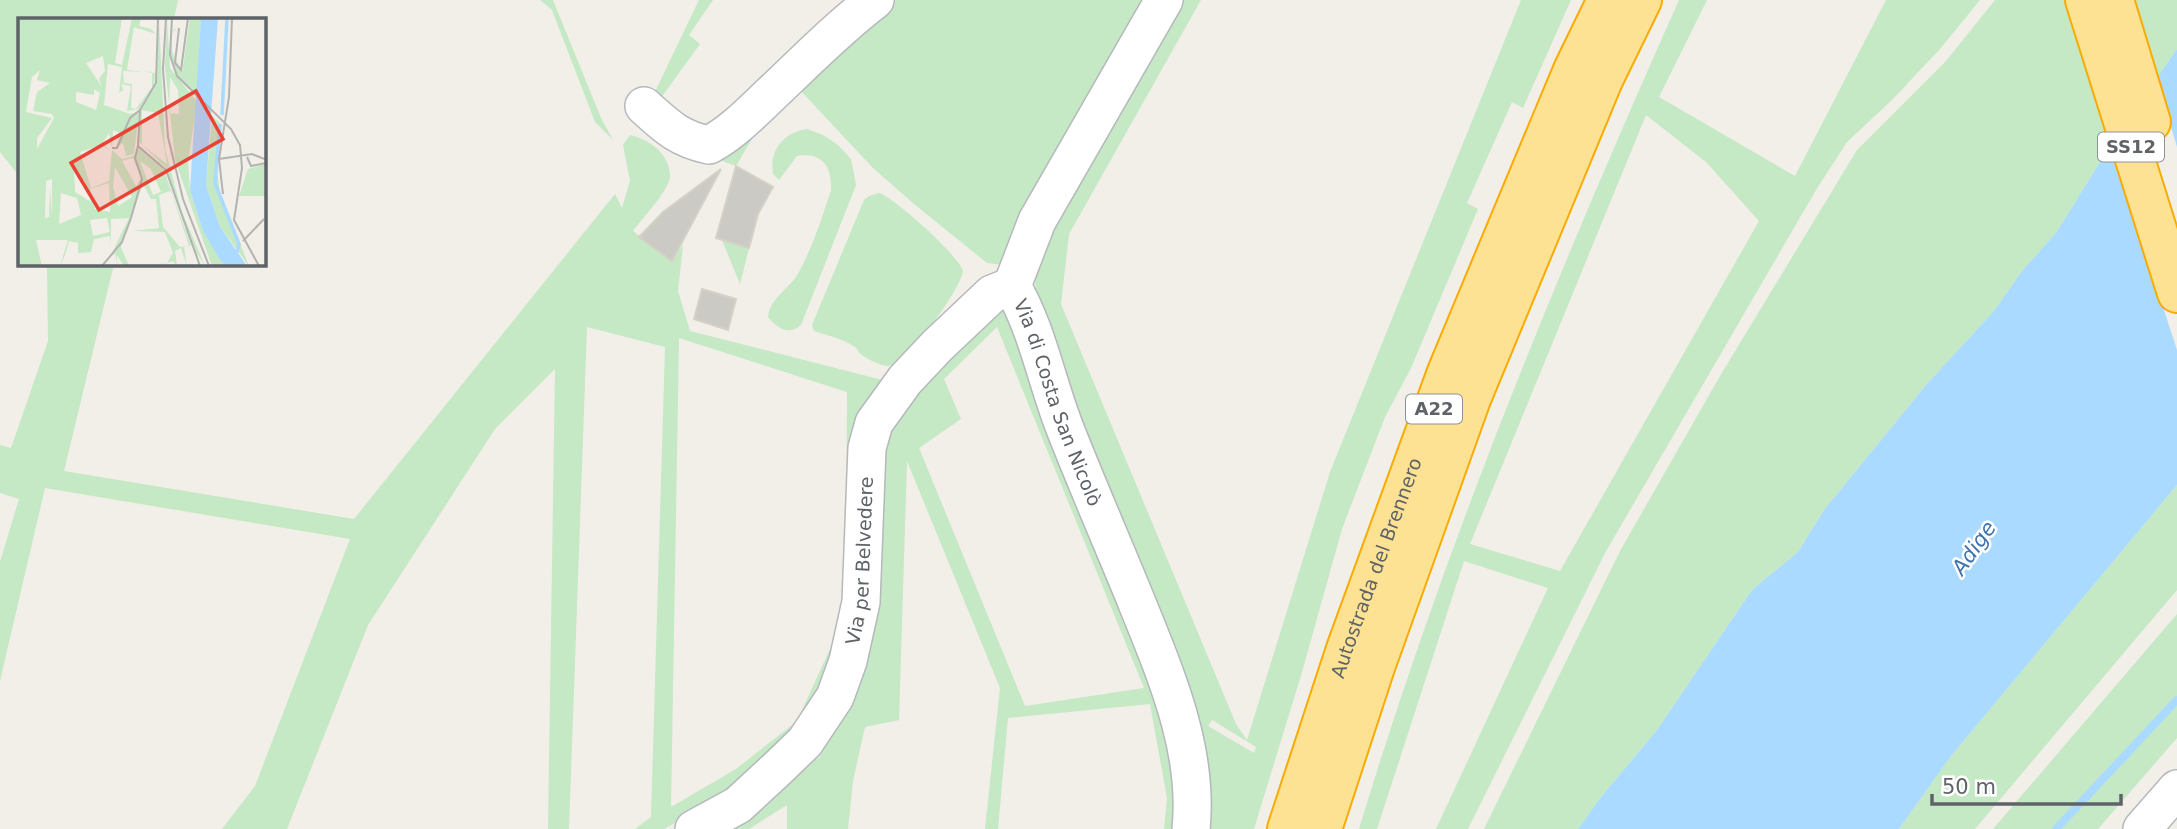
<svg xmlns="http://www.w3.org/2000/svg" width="2177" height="829" font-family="'DejaVu Sans',sans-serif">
  <rect width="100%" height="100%" fill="#f1efe8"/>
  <path fill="#c5e8c5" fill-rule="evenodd" d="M0,0H178L174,19H19V176L0,152Z
    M540,0H553L601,118L613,140L595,122L552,10Z
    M699,0H713L689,35L700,44L655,106L651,100Z
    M886,0H1152L1004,265L987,263L914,204L873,168L800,90L753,137L736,166L717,159Z
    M1176,0H1201L1069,234L1061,304L1236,724L1247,740L1330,472L1521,0H1571L1523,108L1512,102L1467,203L1478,209L1411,368L1385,417L1342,529L1302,672L1254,829H1207L1036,304L1035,273L1058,204ZM1212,720L1256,747L1254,753L1208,726Z
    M1679,0H1707L1659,97L1795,176L1886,0H1980L1940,49L1892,100L1847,142L1816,190L1605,553L1468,829H1436L1548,588L1464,561L1377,829H1359C1445,545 1558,271 1679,0ZM1646,115L1706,162L1759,221L1560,571L1470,544Z
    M1995,0H2065L2110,146L2056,233L2022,271L1994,311L1926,385L1824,510L1798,552L1752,590L1657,730L1601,797L1578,829H1484L1620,551L1720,376L1857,150L1946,61Z
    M2132,0H2177V49L2157,79Z
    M807,129L823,135L838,145L851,159L856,185L801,325C789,336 777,328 768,317C771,296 789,290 799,272C813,246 822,218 831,190C832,166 822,152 797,156L779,180L773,174C769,150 784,132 807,129Z
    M630,135C649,139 670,154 670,176C670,189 642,219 633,231L671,261L683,245L678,291L690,331L894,383L838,671L760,775L664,829H635L651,817L665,347L587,327L569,829H548L555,369L495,429L368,625L287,829H222L255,786L350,539L45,488L0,681V562L19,499L0,493V445L11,448L48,341L47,264H114L64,471L354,519L615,194L622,208L630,181L623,145ZM679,338L847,392L846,598L836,636L797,721L736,769L671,807Z
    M879,193C895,198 959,256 963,271C961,289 905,367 887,366C880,365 867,359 862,355C857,352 859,350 855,347C844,339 826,335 814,331L812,325L864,200L869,196Z
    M722,240L749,248L740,284Z
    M999,300L1011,312L1153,661L1184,829H1164L1167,798L1150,704L1008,718L998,829H985L1000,688L907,461L899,720L865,727L853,781L848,829H787V805L749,829H708L820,757L883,426ZM997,327L1144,688L1025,706L919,448L961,419L944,379Z
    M2177,485V590L1975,829H1899L1951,756Z
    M2177,614V738L2098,829H1993Z"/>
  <path fill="#aadaff" d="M2177,49V485L1951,756L1899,829H1578L1601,797L1657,730L1752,590L1798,552L1824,510L1926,385L1994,311L2022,271L2056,233L2110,146Z"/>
  <path fill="#f1efe8" d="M2155,74L2177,147V350L2109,141Z"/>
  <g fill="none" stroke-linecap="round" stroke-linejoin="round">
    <path stroke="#aadaff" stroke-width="8" d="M2056,829L2177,700"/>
  </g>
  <path fill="#cccac5" stroke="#d6d1c6" stroke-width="2" d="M736,166L773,187L758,214L749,248L716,238Z
    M721,169L672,261L639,237L663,212Z
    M702,289L736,299L728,330L694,319Z"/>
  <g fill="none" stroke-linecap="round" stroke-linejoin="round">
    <defs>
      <g id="minor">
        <path id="s1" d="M1164,0L1037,221L1012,286C1037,329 1046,379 1064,426C1087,485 1113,544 1137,603C1166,675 1199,750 1191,829"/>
        <path d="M644,106C666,126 679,139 709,145C732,133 752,112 771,94C805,62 838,28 875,0"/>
        <path id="s2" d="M694,829L738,805L777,769L805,742L835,697L848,661L861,602L867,448L874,423L905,380L937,346L992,294L1012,286"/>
        <path d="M2142,829L2177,789"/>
      </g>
      <g id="highway">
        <path d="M2085,0L2177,293"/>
        <path d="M2114,0L2151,122"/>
        <path id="s3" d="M1287,829L1346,649L1447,372L1573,70L1607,0"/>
        <path d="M1322,829L1375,667L1471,399L1603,80L1642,0"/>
      </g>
    </defs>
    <use href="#minor" stroke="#b5b8bc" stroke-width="40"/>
    <use href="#highway" stroke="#f9ab00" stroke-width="42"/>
    <use href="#minor" stroke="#fff" stroke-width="37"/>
    <use href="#highway" stroke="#fde293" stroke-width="38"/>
  </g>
  <g text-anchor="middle" stroke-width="5" stroke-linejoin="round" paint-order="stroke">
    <g fill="#fff" stroke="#8f9295" stroke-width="2">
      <rect x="2098" y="132.5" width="66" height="29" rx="5"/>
      <rect x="1406" y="394.5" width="56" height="29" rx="5"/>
    </g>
    <g font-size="18" font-weight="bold" fill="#5f6368">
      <text x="2131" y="153">SS12</text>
      <text x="1434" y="415">A22</text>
    </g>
    <g font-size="19" fill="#5f6368" stroke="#fff">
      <text dy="7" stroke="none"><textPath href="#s1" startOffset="450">Via di Costa San Nicolò</textPath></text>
      <text dy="7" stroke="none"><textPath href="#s2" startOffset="336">Via per Belvedere</textPath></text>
      <text dy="7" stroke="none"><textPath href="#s3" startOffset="276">Autostrada del Brennero</textPath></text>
    </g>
    <g font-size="21" font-style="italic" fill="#4174aa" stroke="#fff">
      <text transform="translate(1974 548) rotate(-55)" y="7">Adige</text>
    </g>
  </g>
  <g transform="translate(18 18)">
    <rect width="248" height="248" fill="#f1efe8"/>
    <path d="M0,0H104L97,45L104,47L114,0H123L121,8L133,11L138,16L116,9L109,52L137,55L136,68L121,91L109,93L113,68L103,66L105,72L101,75L104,49L90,46L86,87L112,96L121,94L116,136L108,138L105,125L98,130L102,115L95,112L94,130L91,115L84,126L93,133L83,127L62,134L73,170L91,163L94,132L104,141L118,137L121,130L144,147L173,228L166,229L169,248L163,230L157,233L159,248L155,243L139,248H129L149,245L155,235L147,214L115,213L141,210L138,181H133L125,166L103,229L111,248H106L99,237L98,248V236L94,238L103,227L94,235L111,200L93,201V217L91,227L92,218L76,221L73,234L60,235V225L51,223L47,237L42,248L50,222H18L24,248H0ZM85,38L87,53L81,61L84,69L68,45ZM22,52L19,62L32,65L19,74L15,93L34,96L36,100L19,131V120L34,100L8,94L14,59ZM105,53L134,54V69L118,91L113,90L114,66L106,65ZM76,71L82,75L78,92L58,84V74L76,77ZM115,140L123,160L118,168L104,143ZM122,143L133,151L143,174L135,177ZM97,149L114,179L100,188L95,169ZM56,153L67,163L73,184L57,174ZM34,161V200L32,169L31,199L27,200L28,163ZM91,165L92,194L77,191L72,171ZM152,173L154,176L171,228L162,229L145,209L141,177ZM43,175L59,180L63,197L41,206ZM89,200L92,214L75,218L72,202ZM141,0L147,131L164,194L187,248L172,224L148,150L121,124L123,92L139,66ZM124,92L140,95L149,146L124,127ZM149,0L152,50L179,84L170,144L172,172L185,213L207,248H194L157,142L147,48ZM152,59L160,72L161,96L151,95ZM172,0H183L179,78L160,59L153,36L154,15L155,12L157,11H159L154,14V33L164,55ZM194,98L204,107L198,146L202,175L231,248L202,209L188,167ZM248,146V178H221L230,151Z" fill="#c5e8c5" fill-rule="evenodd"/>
    <path d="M183,0H200L188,167L202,209L229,248H207L201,240L185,213L172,172Z" fill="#aadaff"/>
    <path fill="none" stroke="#aadaff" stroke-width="3.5" d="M204,97L209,0M202,106L197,165L221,226L219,234"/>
    <path fill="none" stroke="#b3b3b1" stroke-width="2" d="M140,0L138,65L122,92L120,128L148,152L182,248M148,0L145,51L150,119L165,181L191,248M154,0L152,37L159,58L213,111L222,127L224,150L216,202L241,248M161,10L157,45L163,52L170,0M94,130H99L112,100L122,92M229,139L233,148L248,145M201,141L234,136L249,142M205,176L201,141L211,79L214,0M225,223L246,201M84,248L104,224L113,200L124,161L117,140L120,128"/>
    <path fill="#ea4335" fill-opacity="0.15" stroke="#ea4335" stroke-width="3.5" d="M178,73L205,121L81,192L53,145Z"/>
    <rect width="248" height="248" fill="none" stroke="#5f6368" stroke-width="3.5"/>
  </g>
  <path d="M1932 794v10h189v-10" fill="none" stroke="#5f6368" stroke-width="3.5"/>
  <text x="1942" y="794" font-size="21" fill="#5f6368" stroke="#ffffff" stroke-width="5" paint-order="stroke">50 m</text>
</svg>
